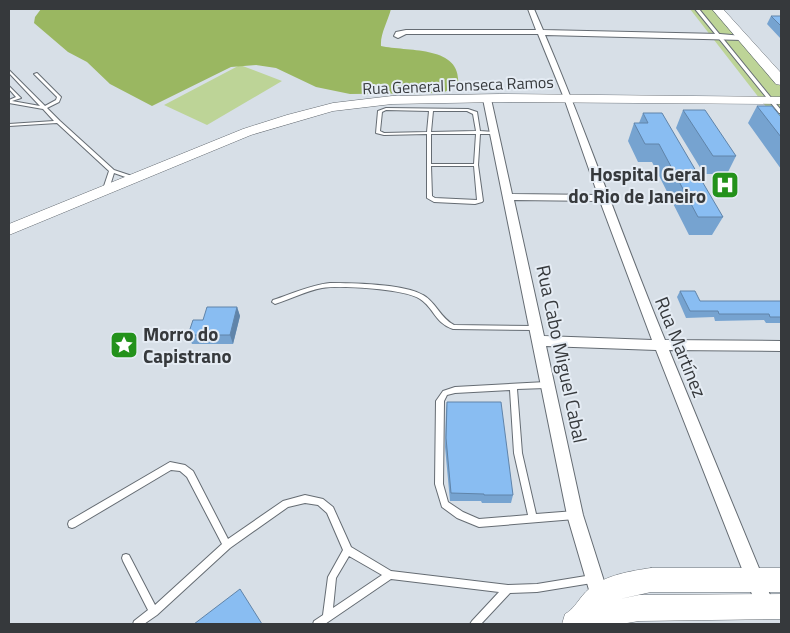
<svg xmlns="http://www.w3.org/2000/svg" width="790" height="633" font-family="'Titillium Web',sans-serif">
  <rect width="100%" height="100%" fill="#d7dfe7"/>
  <path fill="#bdd497" d="M690,9H719L781,79V109L740,59L781,112V126Z
    M240,65L282,81L207,125L164,105Z"/>
  <path fill="#9ab761" d="M40,9H391C388,21 380,34 381,46C407,52 462,45 458,84L443,93L350,94L316,87L276,68L256,65L231,67L152,106L110,84L87,62L68,52L34,23L35,17L41,9Z"/>
  <g fill="none" stroke-linecap="round" stroke-linejoin="round">
    <defs>
      <path id="lane" d="M695,9H699L781,110V113H779Z
        M9,70L45,106L56,100L57,97L34,74L37,73L61,97L59,102L47,108L60,121L114,170L135,177V179H131L114,173L109,189L106,191L104,190L103,189L109,171L57,123L9,126V124L54,121L43,109L9,103V100L16,97L9,89V86L21,98L12,101L40,106L9,73Z
        M386,108L468,109L477,112L480,131L494,132L496,133L494,134H480L478,165L483,201L482,202L475,204L434,202L427,198V134L384,135L376,133L378,111ZM386,110L429,111L427,132L384,133L380,131L382,112ZM433,111H467L473,114L476,131L431,132ZM431,134H476L474,164H431ZM431,166H474L477,200L435,198L432,196Z
        M330,283C353,283 404,284 423,295C436,302 440,318 454,325L534,326H536L537,328L536,330H534L453,329C435,323 434,308 420,299C405,289 341,285 322,288C306,291 291,299 275,304L272,302L273,300C292,294 310,285 330,283Z
        M546,382L548,383L549,385L548,387L546,388L517,389L522,453L536,514L575,511L578,512L579,515L578,518L575,519L479,527L457,518L442,507L435,484L436,401L443,391L455,387ZM510,390L514,453L528,515L479,519L463,512L448,502L443,484L444,401L447,395L455,393Z
        M170,462L185,465L193,471L228,539L283,501L305,495L323,499L333,507L351,547L391,571L508,585L537,584L592,575L595,576L596,579L595,582L592,583L537,592L510,593L481,624H470L472,621L499,592L391,579L325,624H313L314,621L323,615L328,577L343,550L327,513L318,505L305,503L288,507L230,548L157,615L144,624H133L134,621L148,610L123,561L122,558L123,555L126,554L129,555L155,605L222,544L187,477L180,471L171,470L75,527L72,528L69,527L68,524L69,521ZM349,556L382,575L333,608L336,578Z"/>
      <path id="street" d="M528,9H534L543,30L720,34L743,36L747,38L743,40L545,35C588,135 623,239 665,340L781,341V351L669,350L775,607L772,613L766,616L760,613L757,607L656,350L546,346L583,515L610,600L607,606L601,609L595,606L592,600L567,515L483,99L484,97L491,99L512,194L598,195L564,98L538,34H406L398,38L394,36L396,32L406,30H536ZM514,200L600,201L652,340L544,336Z"/>
      <path id="secondary" d="M500,94L781,97V104L500,102L392,104L333,111L251,135L9,235V224L243,129L287,115L333,103L392,96Z
        M651,568H781V592H651L620,599L639,595L781,594V619L639,621L621,624H562L565,614C575,609 580,596 589,589C605,575 631,571 651,568Z"/>
      <path id="primary" d="M712,9H723L781,73V85L776,84Z"/>
    </defs>
    <use href="#lane" stroke="#656c73" stroke-width="2"/>
    <use href="#street" stroke="#656c73" stroke-width="2"/>
    <use href="#secondary" stroke="#656c73" stroke-width="1"/>
    <use href="#primary" stroke="#656c73" stroke-width="1"/>
    <use href="#lane" fill="#fff" fill-rule="evenodd"/>
    <use href="#street" fill="#fff" fill-rule="evenodd"/>
    <use href="#secondary" fill="#fff" fill-rule="evenodd"/>
    <use href="#primary" fill="#fff" fill-rule="evenodd"/>
  </g>
  <path fill="#76a3d0" d="M771,16H781V39L767,24Z
    M757,106L781,117V169L748,123Z
    M683,110L736,156L727,174H704L676,128Z
    M643,113L723,217L712,235H689L652,162H638L628,141L634,123H639Z
    M680,291L700,301H781V323H766L764,320L715,321L714,317L686,318L677,297Z
    M237,307L240,316L233,344H192L188,335Z
    M447,402L513,495L511,503H482L481,501H450L445,447L446,411Z"/>
  <path fill="#6084a9" d="M237,307L240,316L233,344L230,335Z"/>
  <path fill="#89bdf2" stroke="#6084a9" d="M771,16H781V26Z
    M757,106H772L781,117V137Z
    M683,110H705L736,156H713Z
    M643,113H662L723,217H698L659,144H645L634,123H648Z
    M680,291H695L700,301H781V317H770L769,314H719L718,311H690Z
    M207,307H237L230,335H188L193,320H203Z
    M447,402H501L513,495H484V494L451,493L446,438Z
    M240,589L262,624H194Z"/>
  <defs>
    <symbol id="hospital-square" viewBox="-11 -11 22 22"><rect x="-9" y="-9" width="18" height="18" rx="4" fill="#23921b" stroke="#e5ecf4"/><path d="M-5-5h3v3.5h4V-5h3V5h-3V1.5h-4V5h-3Z" fill="#fff"/></symbol>
    <symbol id="sight-square" viewBox="-11 -11 22 22"><rect x="-9" y="-9" width="18" height="18" rx="4" fill="#23921b" stroke="#e5ecf4"/><path d="M0-6L1.8-2.2L6-1.7L2.9 1.2L3.7 5.4L0 3.3L-3.7 5.4L-2.9 1.2L-6-1.7L-1.8-2.2Z" fill="#fff"/></symbol>
  </defs>
  <g fill-rule="evenodd">
    <use href="#hospital-square" x="709" y="169" width="32" height="32"/>
    <use href="#sight-square" x="108" y="329" width="32" height="32"/>
  </g>
  <g text-anchor="middle" stroke-width="4" stroke-linejoin="round" paint-order="stroke">
    <g font-size="16" fill="#36393c" stroke="#e5ecf4">
      <text transform="translate(458 85) rotate(-2)" y="6">Rua General Fonseca Ramos</text>
    </g>
    <g font-size="19" font-weight="bold" fill="#36393c" stroke="#e5ecf4" text-anchor="end">
      <text x="706" y="181">Hospital Geral<tspan x="706" dy="22">do Rio de Janeiro</tspan></text>
      <text x="143" y="341" text-anchor="start">Morro do<tspan x="143" dy="22">Capistrano</tspan></text>
    </g>
    <g font-size="19" fill="#36393c" stroke="#e5ecf4">
      <text transform="translate(681 347) rotate(68)" y="7">Rua Martínez</text>
      <text transform="translate(562 354) rotate(78)" y="7">Rua Cabo Miguel Cabal</text>
    </g>
  </g>
  <rect width="790" height="633" fill="none" stroke="#36393c" stroke-width="20"/>
</svg>
